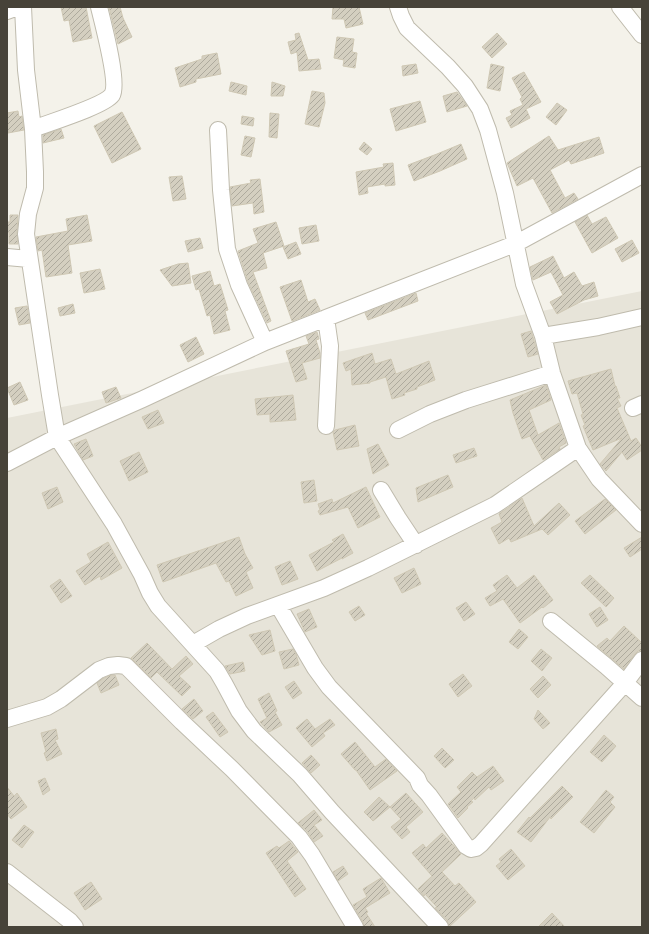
<svg xmlns="http://www.w3.org/2000/svg" width="649" height="934" font-family="Signika,sans-serif">
  <defs>
    <pattern id="building-hatch" width="6" height="6" patternUnits="userSpaceOnUse"><rect width="6" height="6" fill="#d4cfc0"/><path d="M-1 1l2-2M0 6l6-6M5 7l2-2" fill="none" stroke="#aeaa9d"/></pattern>
  </defs>
  <rect width="100%" height="100%" fill="#f4f2ea"/>
  <path fill="#e7e4d9" d="M642,291V927H7V418Z"/>
  <path fill="url(#building-hatch)" stroke="#cfc8b4" d="M61,7H86L92,38L73,42L69,20L64,21Z
    M109,7H120L123,18L132,37L118,44Z
    M333,7H359L363,24L346,28L344,19H332Z
    M299,33L308,60L319,59L321,69L299,71L297,52L291,54L288,42L296,40L295,34Z
    M497,33L507,44L492,58L482,47Z
    M337,37L354,39L352,52L357,53L355,68L343,66L344,60L334,58Z
    M217,53L221,74L196,79V82L180,87L175,68L202,59V56Z
    M416,64L418,73L403,76L402,66Z
    M491,64L504,67L500,91L487,88Z
    M524,72L541,102L526,109L530,118L511,128L506,118L512,115L510,111L523,105L520,99L522,97L512,78Z
    M231,82L247,86L246,95L229,91Z
    M272,82L285,86L283,96H271Z
    M312,91L324,93L325,103L319,127L305,124Z
    M457,92L467,106L447,112L443,96Z
    M420,101L426,122L396,131L390,109Z
    M557,103L567,110L556,125L546,117Z
    M18,111L19,117L22,116L24,130L8,133L7,124V113Z
    M122,112L141,149L112,163L94,126Z
    M270,113L279,114L277,138L269,137Z
    M242,116L254,118L253,126L241,124Z
    M61,129L64,138L43,143V135Z
    M245,136L255,138L251,157L241,155Z
    M549,136L558,150L599,137L604,153L571,164L569,160L550,170L565,198L574,193L578,199L552,213L533,178L517,186L507,163Z
    M364,142L372,149L367,155L359,149Z
    M461,144L467,159L440,171L414,181L408,165L437,154Z
    M393,163L395,185L385,186V184L367,187L368,193L359,195L356,172L384,167L383,164Z
    M182,176L186,199L173,201L169,177Z
    M260,179L264,212L254,214L253,203L232,206L230,187L251,183L250,180Z
    M10,215H18L17,233L18,244H9V232H7V222H10Z
    M87,215L92,241L68,245L72,273L46,277L42,250L38,251L36,237L68,231L66,219Z
    M587,215L592,224L606,217L618,238L592,253L575,222Z
    M276,222L284,246L263,253L267,268L253,272L271,321L267,323L248,282L238,251L258,243L253,229Z
    M316,225L319,241L302,244L299,228Z
    M200,238L203,248L188,252L185,241Z
    M632,240L639,253L622,262L615,249Z
    M296,242L301,254L288,259L283,247Z
    M553,256L564,278L574,272L582,286L594,282L598,296L584,300L557,314L550,302L563,295L551,272L533,280L530,267Z
    M188,263L191,283L172,286L160,270L178,264Z
    M100,269L105,289L84,293L80,273Z
    M210,271L214,286L220,284L228,310L225,311L230,330L214,334L210,315L207,316L199,289L196,290L192,276Z
    M301,280L308,302L315,299L320,310L292,321L280,287Z
    M416,293L418,301L368,320L365,313Z
    M73,304L75,313L60,316L58,308Z
    M27,306L30,323L19,325L15,308Z
    M531,331L538,354L528,357L521,334Z
    M317,332L319,339L316,340L320,353V358L302,363L307,379L296,382L286,351L309,344L306,336Z
    M196,337L204,354L188,362L180,345Z
    M372,353L375,364L391,359L396,374L429,361L435,380L417,387V389L404,393L405,395L392,399L386,377L370,382V383L352,385L351,369L346,371L343,363Z
    M611,369L615,386H616L620,398H617L621,406L617,408L631,441L636,438L642,447V450L627,460L622,452L606,471L600,464L622,438L593,450L583,426L585,425L581,415L583,414L577,393L572,394L568,381Z
    M20,382L28,400L14,405L7,388Z
    M546,385L551,400L529,410L538,435L559,423L566,443L559,447L560,449L543,460L530,436L522,439L513,413L510,400Z
    M116,387L121,398L106,403L102,392Z
    M293,395L296,420L270,422V414L257,415L255,399Z
    M158,410L164,423L148,429L142,417Z
    M355,425L359,446L337,450L333,432L335,430Z
    M86,439L93,456L83,460L74,444Z
    M378,444L389,465L373,474L367,449Z
    M474,448L477,456L456,463L453,455Z
    M139,452L148,472L129,481L120,461Z
    M448,475L453,487L418,502L416,488Z
    M314,480L317,501L304,503L301,482Z
    M57,487L63,502L48,509L42,493Z
    M366,487L380,517L358,528L348,507L320,515L318,511L320,510L318,504L332,499L333,503Z
    M522,498L534,526L559,503L570,515L548,535L542,529L511,542L509,538L499,544L491,528L502,522L499,514Z
    M605,499L616,510L585,534L575,521Z
    M343,534L353,553L342,559V558L317,571L309,555L334,542L332,540Z
    M239,537L245,554L253,568L246,572L253,588L236,596L229,581L226,582L216,563L163,582L157,565Z
    M642,537V549L630,557L624,548Z
    M108,542L122,568L101,580L100,576L85,585L76,571L91,562L87,554Z
    M290,561L298,579L282,585L275,567Z
    M414,568L421,584L402,593L394,578Z
    M507,575L517,588L534,575L553,600L543,608L542,607L520,623L503,599L490,606L485,598L497,591L493,585Z
    M590,575L614,598L606,607L581,583Z
    M60,579L72,596L61,603L50,586Z
    M466,602L475,614L464,621L456,608Z
    M359,606L365,615L355,621L349,612Z
    M600,607L608,620L597,627L589,614Z
    M309,609L317,627L305,632L297,614Z
    M624,626L642,643V651H638L635,654L624,669L597,646L607,638L610,641Z
    M519,629L528,637L518,649L509,642Z
    M270,630L275,651L262,655L249,635Z
    M147,643L172,669L186,656L193,664L179,676L191,687L182,696L157,672L151,678L131,658Z
    M293,649L296,654L299,665L284,669L279,652Z
    M541,649L552,658L542,671L531,661Z
    M243,662L245,671L230,674L225,666Z
    M463,674L472,686L458,697L449,684Z
    M111,675H115L119,685L101,693L97,683L104,678Z
    M543,676L551,685L538,698L530,689Z
    M294,681L302,693L293,699L285,687Z
    M269,693L277,711L275,712L282,725L269,732L260,722L267,718L258,699Z
    M194,699L203,711L193,719L182,709Z
    M538,710L550,723L543,729L534,719Z
    M213,712L228,732L220,737L206,717Z
    M307,719L315,729L330,719L335,725L323,733L325,736L312,747L296,728Z
    M56,729L58,739L55,740L62,754L47,761L44,753L46,752L41,733Z
    M604,735L616,746L602,762L590,752Z
    M355,742L375,767L386,759L397,771L370,790L356,770H355L341,754Z
    M442,748L454,760L445,768L434,756Z
    M311,755L320,765L311,773L302,763Z
    M493,766L504,781L491,790L489,787L475,800L474,798L471,801L473,802L467,807L468,808L458,818L448,804L461,792L457,787L472,772L477,777Z
    M45,778L50,790L43,795L38,781Z
    M562,786L573,797L551,819L550,817L531,842L517,832L529,817L530,818Z
    M7,787L14,796L17,793L27,807L11,819L7,814Z
    M606,790L614,797L610,802L615,807L594,833L580,822Z
    M406,793L423,812L406,827L410,832L402,839L391,827L401,819L390,807Z
    M379,797L390,807L373,821L364,812Z
    M314,810L322,820L314,825L323,836L314,842L307,831L298,823Z
    M24,825L34,832L22,848L12,840Z
    M442,833L461,854L442,872L455,886L459,883L476,902L449,927L447,920L435,908L437,907L425,894L424,896L418,889L432,876L412,853L423,844L426,848Z
    M289,841L298,852L287,861L306,889L295,897L266,853L277,846L279,848Z
    M511,849L525,866L508,880L496,866L501,862L499,859Z
    M343,866L348,874L338,881L333,872Z
    M381,878L390,893L365,908L368,912L366,913L375,927H364L363,922L353,905L367,897L363,889Z
    M91,882L102,899L85,910L74,893Z
    M552,913L565,927H538Z"/>
  <g fill="none" stroke-linecap="round" stroke-linejoin="round">
    <defs>
      <path id="minor" d="M23,7L26,70L33,129L35,172V188L28,214L26,234L50,395L57,437L114,524L142,575L150,593L158,606L217,671L224,683L239,711L254,731L300,775L332,812L440,927
        M398,7L401,16L407,28L448,67L465,86L480,109L488,130L505,193L524,284L543,336L552,373L578,448L599,479L642,524
        M620,7L642,35
        M7,11L18,7
        M33,129C48,123 104,106 112,95C119,84 103,23 99,7
        M218,130L221,190L227,249L239,285L265,342
        M7,257L29,259
        M543,336L598,327L642,317
        M633,408L642,404
        M326,426L330,346L326,318
        M398,430L430,414L466,400L552,373
        M7,463L57,437L143,399L265,342L372,300L515,244L642,175
        M381,490L398,518L416,545
        M278,605L315,668L329,687L417,778L420,785L429,795L466,846L471,849L476,848L481,844L625,683L642,660
        M551,621L606,666L642,698
        M193,644L219,629L247,616L324,588L368,568L495,505L578,448
        M7,719L47,707L61,699L99,670L109,666L118,665L126,666L182,722L232,769L299,837L312,855L355,927
        M7,872L70,921L75,927"/>
    </defs>
    <use href="#minor" stroke="#bfbbad" stroke-width="18"/>
    <use href="#minor" stroke="#fff" stroke-width="16"/>
  </g>
  <rect width="649" height="934" fill="none" stroke="#474339" stroke-width="16"/>
</svg>
